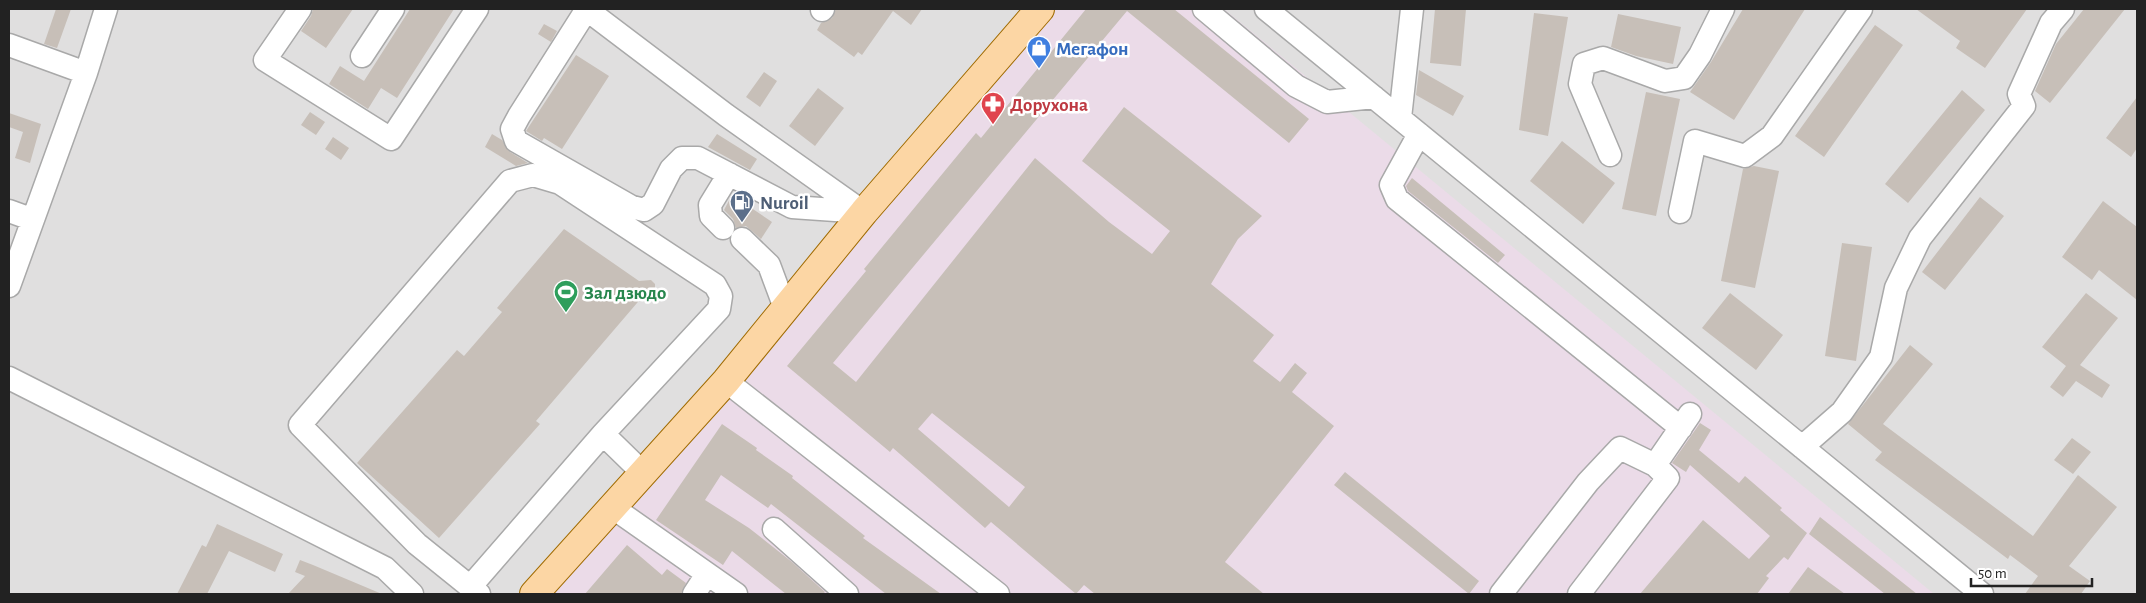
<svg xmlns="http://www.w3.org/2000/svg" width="2146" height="603" font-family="'Alegreya Sans',sans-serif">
  <rect width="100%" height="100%" fill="#f2efe9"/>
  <path fill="#e0dfdf" d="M9,9H2137V594H9Z"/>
  <path fill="#ebdbe8" d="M1040,9H1224L1934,594H535Z"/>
  <path fill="#c7bfb8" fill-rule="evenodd" d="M56,9H71L57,48L44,44Z
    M313,9H353L326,48L301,31L311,16Z
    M410,9H454L397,98L381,88L368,109L329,84L340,66L364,81Z
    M836,9H922L911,25L893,11L862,55L858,52L854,57L817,30L821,23L832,18Z
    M1086,9H1174L1309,119L1289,143L1127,11L833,363L856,382L1035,158L1109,222L1152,254L1170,231L1082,161L1124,107L1262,216L1238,239L1211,284L1274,335L1253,361L1280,382L1295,363L1307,373L1292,392L1334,426L1225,562L1264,594H1095L1084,585L1076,594L991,522L985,528L893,448L890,452L787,366L866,271L864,269L976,133L981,138ZM932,413L1025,487L1009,507L918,429Z
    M1435,9H1466L1461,66L1430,63Z
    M1743,9H1805L1734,120L1690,92L1711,62Z
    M1916,9H2027L1985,68L1956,48L1960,41Z
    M2084,9H2125L2050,103L2035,91L2056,44Z
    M1534,13L1568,17L1548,136L1519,130Z
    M1618,14L1681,27L1673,64L1636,56L1611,47Z
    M544,24L557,31L551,42L538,34Z
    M1875,25L1903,45L1824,157L1795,136Z
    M576,55L609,76L562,149L544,138L542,141L526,131Z
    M1419,70L1464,96L1453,116L1416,95Z
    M764,72L777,81L760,107L746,97Z
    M818,88L844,108L815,146L789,126Z
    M1962,90L1985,110L1908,203L1885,184Z
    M1646,92L1680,99L1656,216L1622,209Z
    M2137,97V148L2131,157L2106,138Z
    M310,112L325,122L316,135L301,125Z
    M9,113L41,124L30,163L15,158L23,132L9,127Z
    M492,134L502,140L510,152L528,163L516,166L485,147Z
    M717,134L757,159L750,170L708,147Z
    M333,137L349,148L341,160L325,149Z
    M1562,141L1615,183L1583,224L1530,181Z
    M1754,166L1779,171L1755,288L1721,281L1743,169Z
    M1412,178L1505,255L1498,263L1408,191L1406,186Z
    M732,195L772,222L761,239L746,226L736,228L733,219L724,210Z
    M1980,197L2004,216L1945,290L1922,272Z
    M2103,201L2137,227V300L2099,270L2092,280L2062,257Z
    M564,229L639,281L651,280L655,284V290L652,294L643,296L536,421L540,424L439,538L357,463L457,350L464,356L502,312L497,308Z
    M1842,243L1872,247L1856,361L1825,356Z
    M1730,293L1783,335L1756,370L1702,328Z
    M2086,293L2118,318L2080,365L2110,385L2102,398L2076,381L2063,397L2050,387L2066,366L2042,347Z
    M1910,345L1933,364L1883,424L2033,536L2078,475L2117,507L2069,566L2090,581L2081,594H2025L2038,576L2010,555L2008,559L1875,460L1882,452L1848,424Z
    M1700,423L1711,430L1699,450L1739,483L1745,476L1782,508L1780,510L1807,533L1788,560L1784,557L1766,576L1769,578L1757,594H1640L1703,520L1749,559L1770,536L1690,465L1686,472L1672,463Z
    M722,424L757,448L756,450L793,476L792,478L865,536L863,538L941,594H886L771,504L768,508L721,475L705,500L749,528L792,562L825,592L823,594H786L732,551L723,565L656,520Z
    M2072,438L2091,452L2073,474L2054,460Z
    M1345,472L1479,581L1469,594L1334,485Z
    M1820,517L1917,594H1885L1809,534Z
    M217,524L283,554L275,572L229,551L207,594H177L202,545L206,547Z
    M627,545L662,575L667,569L686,583L681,594H585Z
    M300,560L313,565L382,594H288L305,576L295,572Z
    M1808,567L1845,594H1788Z"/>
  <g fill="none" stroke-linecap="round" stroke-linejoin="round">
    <defs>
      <path id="minor" d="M300,9L265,60L391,139L477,9
        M586,9L726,115L863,212
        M587,9L519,116L512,129L516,141L632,207L644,210L653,204L671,169L682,158H698L792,207L864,212
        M1204,9L1296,86L1327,102L1374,97
        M1266,9L1982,594
        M822,10L823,9
        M9,45L86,73
        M362,56L393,9
        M1400,118L1412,9
        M1419,134L1391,185L1397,199L1681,428
        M1610,155L1580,84L1584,64L1603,58L1665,81L1684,78L1700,55L1723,9
        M9,211L31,219
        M1680,212L1695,141L1745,156L1772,136L1861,9
        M723,228L711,216L710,205L729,174
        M742,239L769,265L785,308
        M9,286L86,73L106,9
        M9,378L385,568L412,594
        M726,381L998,594
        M603,434L643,473
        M1802,447L1842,412L1881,357L1896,288L1920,238L2024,106L2019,94L2051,23L2063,9
        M1655,465L1690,414
        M612,507L736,594
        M774,529L847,594
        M470,587L603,434L719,309L721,296L715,285L560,183L533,175L510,181L300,425L417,544L479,594
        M694,594L707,574
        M1501,594L1588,482L1620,448L1655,465L1668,478L1579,594"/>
      <path id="major" d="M534,594L726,381L864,212L1040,9"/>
    </defs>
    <use href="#minor" stroke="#a9a9a9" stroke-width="25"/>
    <use href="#major" stroke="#a06b00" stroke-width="30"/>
    <use href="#minor" stroke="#fff" stroke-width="22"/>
    <use href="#major" stroke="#fcd6a4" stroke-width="28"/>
  </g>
  <defs>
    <symbol id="shop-pin" viewBox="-11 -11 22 30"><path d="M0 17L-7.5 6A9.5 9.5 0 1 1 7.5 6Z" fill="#3f7fe0" stroke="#fff"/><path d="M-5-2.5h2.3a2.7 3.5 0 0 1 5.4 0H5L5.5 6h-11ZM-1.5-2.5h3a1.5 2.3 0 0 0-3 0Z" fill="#fff"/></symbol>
    <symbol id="pharmacy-pin" viewBox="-11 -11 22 30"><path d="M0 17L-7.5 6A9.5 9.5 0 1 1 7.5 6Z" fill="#e0444e" stroke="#fff"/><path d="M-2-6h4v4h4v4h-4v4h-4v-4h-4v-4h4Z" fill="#fff"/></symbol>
    <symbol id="fuel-pin" viewBox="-11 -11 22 30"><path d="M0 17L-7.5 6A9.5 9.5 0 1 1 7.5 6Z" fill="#5c6f8a" stroke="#fff"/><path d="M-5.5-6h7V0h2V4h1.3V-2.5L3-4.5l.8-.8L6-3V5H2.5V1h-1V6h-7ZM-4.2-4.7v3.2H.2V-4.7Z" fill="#fff"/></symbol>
    <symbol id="stadium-pin" viewBox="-11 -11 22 30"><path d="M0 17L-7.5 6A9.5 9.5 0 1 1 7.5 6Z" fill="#2e9e5b" stroke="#fff"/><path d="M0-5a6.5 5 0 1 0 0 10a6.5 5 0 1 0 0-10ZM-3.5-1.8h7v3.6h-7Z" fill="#fff"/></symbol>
  </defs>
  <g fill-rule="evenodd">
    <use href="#shop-pin" x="1025" y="34" width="28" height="38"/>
    <use href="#pharmacy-pin" x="979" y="90" width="28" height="38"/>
    <use href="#fuel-pin" x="728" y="188" width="28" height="38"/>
    <use href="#stadium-pin" x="552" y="278" width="28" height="38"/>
  </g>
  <g text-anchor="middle" stroke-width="5" stroke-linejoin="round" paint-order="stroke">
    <g font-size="19" font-weight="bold" fill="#366cbe" stroke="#fff" text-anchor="start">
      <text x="1056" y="55">Мегафон</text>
    </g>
    <g font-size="19" font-weight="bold" fill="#be3a42" stroke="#fff" text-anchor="start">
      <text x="1010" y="111">Дорухона</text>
    </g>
    <g font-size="19" font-weight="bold" fill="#4e5e75" stroke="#fff" text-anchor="start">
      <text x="760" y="209">Nuroil</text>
    </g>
    <g font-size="19" font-weight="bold" fill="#27864d" stroke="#fff" text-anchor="start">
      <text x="584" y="299">Зал дзюдо</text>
    </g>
  </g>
  <rect width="2146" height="603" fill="none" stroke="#222222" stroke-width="20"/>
  <path d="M1971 578v8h121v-8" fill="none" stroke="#222222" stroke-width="2.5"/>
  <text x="1978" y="578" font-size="15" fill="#222222" stroke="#ffffff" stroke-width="4" paint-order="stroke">50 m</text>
</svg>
